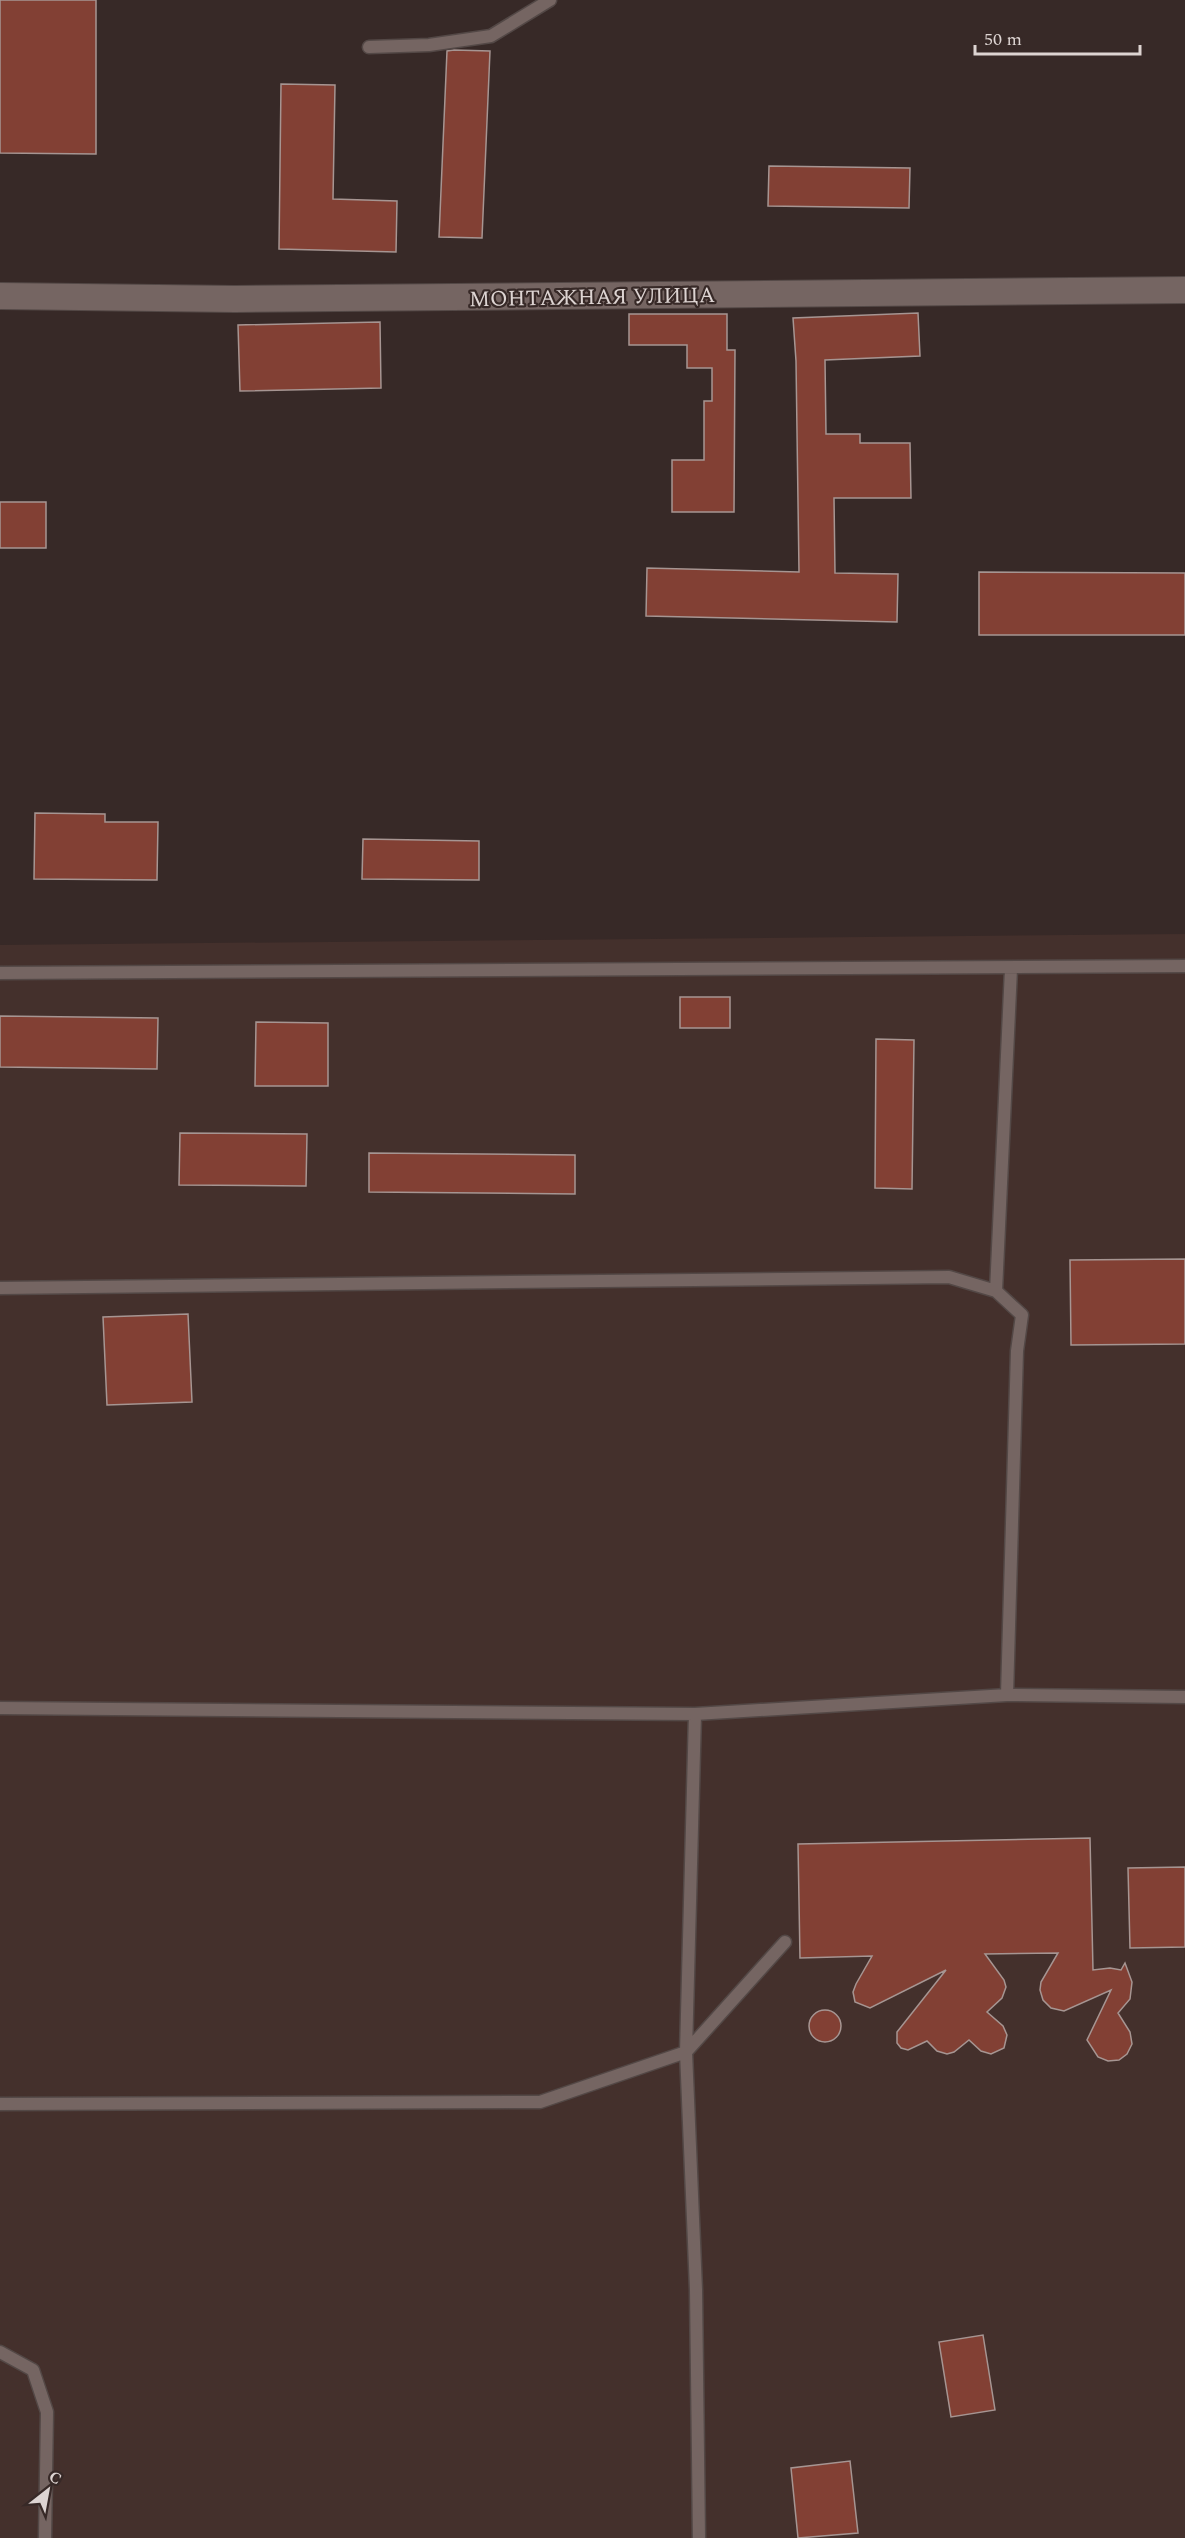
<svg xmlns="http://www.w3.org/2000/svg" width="1185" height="2538" font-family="Spectral,serif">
  <rect width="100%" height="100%" fill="#372927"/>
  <path fill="#44302c" d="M1185,934V2538H0V945Z"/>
  <path fill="#824034" stroke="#a69592" stroke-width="1.5" d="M0,0H96V154L0,153Z
    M454,50L490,51L482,238L439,237L447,51Z
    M281,84L335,85L333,199L397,201L396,252L279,249Z
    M769,166L910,168L909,208L768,206Z
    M918,313L920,356L825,360L826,434H860V443H910L911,498H834L835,573L898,574L897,622L646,616L647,568L799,572L796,361L793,318Z
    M629,314H727V350H735L734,512H672V460H704V401H712V368H687V345H629Z
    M380,322L381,388L240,391L238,325Z
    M0,502H46V548H0Z
    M979,572L1185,573V635H979Z
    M35,813L105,814V822H158L157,880L34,879Z
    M363,839L479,841V880L362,879Z
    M680,997H730V1028H680Z
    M0,1016L158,1018L157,1069L0,1067Z
    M256,1022L328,1023V1086H255Z
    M876,1039L914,1040L912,1189L875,1188Z
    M180,1133L307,1134L306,1186L179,1185Z
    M369,1153L575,1155V1194L369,1192Z
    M1185,1259V1344L1071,1345L1070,1260Z
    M188,1314L192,1402L107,1405L103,1317Z
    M1090,1838L1093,1970L1110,1968L1121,1970L1125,1963L1132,1982L1130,1999L1118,2013L1130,2032L1132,2044L1127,2054L1119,2060L1108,2061L1098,2057L1087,2040L1111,1990L1064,2011L1051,2008L1043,2000L1040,1990L1041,1982L1058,1953L985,1954L1004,1980L1006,1987L1002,1998L987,2012L1003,2026L1007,2035L1004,2048L991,2054L981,2051L969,2040L954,2052L947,2054L937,2051L927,2041L908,2050L901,2048L897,2043V2032L946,1970L870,2008L855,2002L853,1992L856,1984L872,1956L800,1958L798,1844Z
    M1185,1867V1947L1130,1948L1128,1868Z
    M809 2026a16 16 0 1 1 32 0a16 16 0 1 1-32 0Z
    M983,2335L995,2410L951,2417L939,2342Z
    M850,2461L858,2533L798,2538L791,2468Z"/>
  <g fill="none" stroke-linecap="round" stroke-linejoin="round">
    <defs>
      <path id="service" d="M369,47L429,45L491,36L550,0
        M0,973L1185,966
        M0,1288L949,1277L996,1291L1022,1315L1017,1351L1007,1695
        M996,1291L1011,969
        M0,1708L695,1714L1007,1695L1185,1697
        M695,1714L686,2052L696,2290L699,2538
        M0,2104L540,2102L686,2052L785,1942
        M0,2352L33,2370L47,2412L45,2538"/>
      <path id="minor" d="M0,296L235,299L1185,290"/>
    </defs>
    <use href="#service" stroke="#534846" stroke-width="15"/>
    <use href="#minor" stroke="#534846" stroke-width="28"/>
    <use href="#service" stroke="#756562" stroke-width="12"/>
    <use href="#minor" stroke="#756562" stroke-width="26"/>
  </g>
  <g text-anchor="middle" stroke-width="4.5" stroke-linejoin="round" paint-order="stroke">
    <g font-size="22" fill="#ddd4d2" stroke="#372927">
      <text transform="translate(592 296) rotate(-1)" y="8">МОНТАЖНАЯ УЛИЦА</text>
    </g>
  </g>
  <g transform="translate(48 2490) rotate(31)" stroke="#372927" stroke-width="4.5" paint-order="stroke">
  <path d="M0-4.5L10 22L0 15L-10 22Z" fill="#ddd4d2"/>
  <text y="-9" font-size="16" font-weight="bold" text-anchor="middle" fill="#ddd4d2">С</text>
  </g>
  <path d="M975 45v9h165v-9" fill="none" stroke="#ddd4d2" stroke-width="3"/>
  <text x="984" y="45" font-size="18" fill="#ddd4d2" stroke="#372927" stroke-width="4.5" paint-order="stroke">50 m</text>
</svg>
